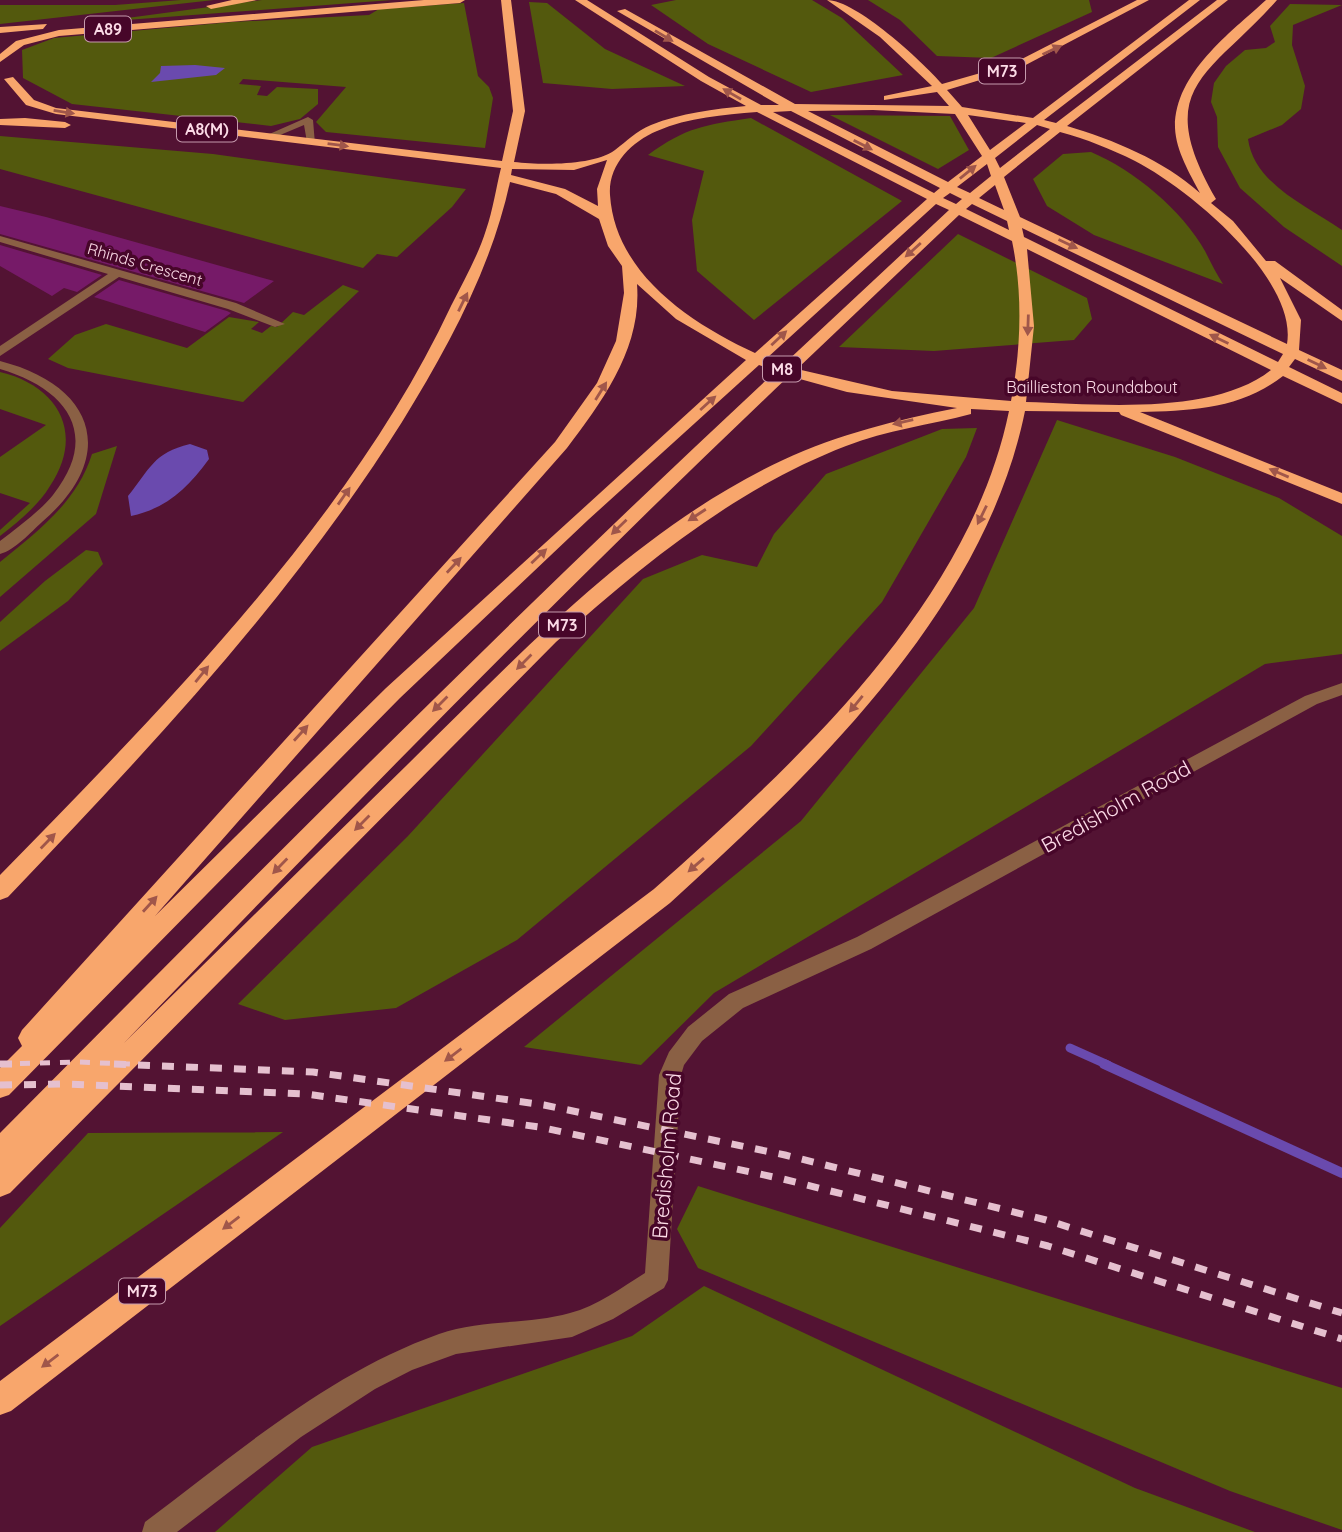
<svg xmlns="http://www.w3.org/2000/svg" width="1342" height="1532" font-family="Quicksand,sans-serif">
  <rect width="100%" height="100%" fill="#531333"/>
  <path fill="#53590d" d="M181,0H214L0,24V5H115Z
    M262,0H392L126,20L127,18Z
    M676,0H812L842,18L903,75L811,92L708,44L651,5Z
    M868,0H1089L1092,12L991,58L937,56L900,20Z
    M529,2L547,3L605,49L685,86L612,89L543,83Z
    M464,3L478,76L489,87L493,98L485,148L326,132L316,122L346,87L243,79L239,84L261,86L257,95L267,96L277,87L318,89V104L300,119L271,126L72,104L23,78L22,50L54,38L232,22L369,15L379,9Z
    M1290,4L1342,5L1293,25L1292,45L1305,86L1301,109L1282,125L1248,139C1254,184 1307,206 1342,230V266L1284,227L1240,188L1218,147L1217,117L1211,102L1214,83L1226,66L1245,50L1266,48L1275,42L1270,26Z
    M830,115L950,116L969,150L938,169Z
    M751,118L902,201L754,320L697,271L692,220L704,171L648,155C686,127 705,125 751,118Z
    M0,136L213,154L466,189L452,207L397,257L377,254L363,268L0,169Z
    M1091,152C1134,170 1182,210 1205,251C1211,263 1216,273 1223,284L1094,235L1047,206L1033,179L1063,154Z
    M958,234L1087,298L1092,319L1074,340L934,351L839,347Z
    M343,285L359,291L243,402L68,368L48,359L75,335L106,324L187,348L229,317L259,322L251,329L262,333L271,326L277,327L293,312L304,315Z
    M0,372C59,386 85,434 50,486C38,506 18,522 0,536V530L30,503L0,493V457L46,425L0,409Z
    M1057,420L1175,457L1279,498L1342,536V654L1265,664L714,993L641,1065L524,1047L801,821L974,608Z
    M977,428L966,457L882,602L751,746L517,940L396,1008L285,1020L238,1004L408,836L643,579L702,555L757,567L774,534L826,474L942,429Z
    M117,446L96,514L0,597V562C38,531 77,502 92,454Z
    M86,550L98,552L103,564L68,601L0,651V622L45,581Z
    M283,1132L0,1326V1228L88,1133Z
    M698,1186L1342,1388V1530L1230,1491L698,1268L677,1229Z
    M704,1286L1135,1488L1255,1532H215L312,1447L632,1336Z"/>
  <path fill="#6a4aae" d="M195,65L225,68L216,75L151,82L160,73L161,66Z
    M190,444L207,450L209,459C187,489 167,508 131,516L128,496C151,468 153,453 190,444Z"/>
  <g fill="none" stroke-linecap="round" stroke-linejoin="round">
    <path stroke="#6a4aae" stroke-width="9" d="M1070,1048L1108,1065"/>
    <path stroke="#6a4aae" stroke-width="10" d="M1104,1064L1342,1173"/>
  </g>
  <path fill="#761a68" d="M0,206L46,217L274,281L244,303L0,234Z
    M0,245L102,275L77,292L64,288L52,296L0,266Z
    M119,280L227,311L231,313L205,332L94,297Z"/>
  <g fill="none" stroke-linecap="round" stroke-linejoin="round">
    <path fill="#8a6044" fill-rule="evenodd" d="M308,117L313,120L315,144L307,142L304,125L273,138L265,136Z
      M0,236L236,303L285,324L275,327L228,309L119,277L0,356V346L108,274L0,242Z
      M0,361C94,385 120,455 42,522C31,532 15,550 0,554V541C18,527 38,513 53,495C102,433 65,388 0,369Z
      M1342,683V695L1317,704L871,949L743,1008L702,1041L684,1065L681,1075L668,1280L664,1288L613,1319L572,1337L456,1354L412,1370L375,1389L301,1437L177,1532H142L145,1522C237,1453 329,1373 439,1334C481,1319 527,1325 570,1313C597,1306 621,1288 645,1273L659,1075L669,1052L688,1027L729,994L857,937L1305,696Z"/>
    <path fill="#f8a66c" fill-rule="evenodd" d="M232,0H257L211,9L206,6Z
      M424,0H465L460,3L59,36L24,45L0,62V54L16,41L59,30Z
      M501,0H511L525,111L514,162C541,165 593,166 615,150C627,141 636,131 651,125C681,113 714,109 746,106L701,81L575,0H587L709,77L761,105H779L617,11L625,9L795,104L949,106L937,92L884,100V96L932,86L880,37L827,0C856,0 922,61 942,84L1012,64L1137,0H1149L1020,68L947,90L962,107L1033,118L1189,0H1200L1044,120L1056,123L1217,0H1228L1067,126C1114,140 1163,160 1200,193C1190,174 1176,151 1175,128C1174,74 1230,33 1266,0H1277C1209,77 1151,86 1216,199L1211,203L1233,221L1266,261H1275L1342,310V321L1280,278L1301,320L1299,350L1342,370V381L1295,359L1289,367L1342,393V404L1283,376C1241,409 1191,411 1140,412L1342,493V504L1121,415L1119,412L1025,411C985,609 814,772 670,903L11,1411L0,1415V1381L654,889C797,762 969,605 1009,411L971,409V414C929,425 887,430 846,446C735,489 645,563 556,642L10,1193L0,1197V1133C255,876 510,618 776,371L759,365L588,520L400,698L9,1095L0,1098V1068L22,1046L18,1038L22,1030L555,442L597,383L616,341L624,293L622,266L608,246L599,219L556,194L510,182C491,269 448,347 402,422C292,597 150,748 8,897L0,900V875C162,709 352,518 451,306C463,282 478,256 486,230C493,210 496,188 501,168L56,114L26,105L4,79L13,77L34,100L56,108L502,161L513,111ZM873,110L955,114L982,156L948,182L808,111ZM791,111L940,188L934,193L773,112ZM757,112L927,199L755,353C690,323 615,273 610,195C608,165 631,142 657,131C689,117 723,115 757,112ZM968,115L1026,123L990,150ZM1037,125L1050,129L1000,168L995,158ZM1060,132C1086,139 1111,149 1135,161C1188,188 1298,279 1287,344L1020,217L1004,177ZM607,160L597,189L598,206L565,189L511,175L512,169L574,170ZM987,164L991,176L970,193L957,187ZM995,185L1004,210L979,198ZM950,193L962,199L956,204L943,198ZM936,204L949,210L784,364L767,358ZM972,204L1007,221L1009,230L966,209ZM959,215L1012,241C1023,294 1021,349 1011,401L892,391L797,369ZM1022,228L1283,354L1278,362L1024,237ZM1027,249L1271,370C1213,416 1098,404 1026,402L1034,326ZM637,284L676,319L746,360L386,688L155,916L567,448C603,400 642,348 637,284ZM789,376L847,392L957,408C897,420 839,434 783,460C636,529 521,653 407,765C312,858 218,950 124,1043C342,817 561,592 789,376Z
      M47,24L43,29L0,33V27Z
      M25,118L65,122L71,125L65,128L0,125V119Z"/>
    <path stroke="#e5c0cf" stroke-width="5" stroke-dasharray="10 10" stroke-linecap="butt" d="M0,1064L77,1062L155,1065"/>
    <path stroke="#e5c0cf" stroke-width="7" stroke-dasharray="12 12" stroke-linecap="butt" d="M0,1064H16
      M114,1064L313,1072L544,1105L785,1155L1046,1220L1342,1313
      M0,1085L67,1084L306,1094L539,1127L783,1179L1048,1246L1342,1339"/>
  </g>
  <defs><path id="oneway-solid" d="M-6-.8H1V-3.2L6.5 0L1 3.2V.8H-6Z" transform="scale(1.75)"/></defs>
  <g fill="#a0564a">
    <use href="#oneway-solid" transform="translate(664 36) rotate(31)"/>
    <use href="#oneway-solid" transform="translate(1052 50) rotate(-25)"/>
    <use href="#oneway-solid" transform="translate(732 94) rotate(-150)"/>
    <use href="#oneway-solid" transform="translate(64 112) rotate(9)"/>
    <use href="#oneway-solid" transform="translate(338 145) rotate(7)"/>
    <use href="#oneway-solid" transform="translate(863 145) rotate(27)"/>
    <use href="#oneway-solid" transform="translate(968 172) rotate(-39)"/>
    <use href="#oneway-solid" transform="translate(1068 244) rotate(25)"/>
    <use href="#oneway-solid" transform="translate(913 250) rotate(138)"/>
    <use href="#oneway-solid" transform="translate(463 302) rotate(-64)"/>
    <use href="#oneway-solid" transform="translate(1028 325) rotate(92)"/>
    <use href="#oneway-solid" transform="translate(779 338) rotate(-43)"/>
    <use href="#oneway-solid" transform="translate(1219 339) rotate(-154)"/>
    <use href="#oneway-solid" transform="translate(1317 364) rotate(26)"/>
    <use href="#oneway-solid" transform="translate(601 391) rotate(-58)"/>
    <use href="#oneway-solid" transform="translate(708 403) rotate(-42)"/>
    <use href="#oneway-solid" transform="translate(903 422) rotate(167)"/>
    <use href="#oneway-solid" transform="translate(1279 473) rotate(-157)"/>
    <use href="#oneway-solid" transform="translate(344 496) rotate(-55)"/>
    <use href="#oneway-solid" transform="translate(697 515) rotate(147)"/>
    <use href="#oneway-solid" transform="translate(982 515) rotate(116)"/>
    <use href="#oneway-solid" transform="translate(619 527) rotate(136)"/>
    <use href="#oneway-solid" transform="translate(539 556) rotate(-43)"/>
    <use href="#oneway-solid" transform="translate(454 565) rotate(-47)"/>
    <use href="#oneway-solid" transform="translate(524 662) rotate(135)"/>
    <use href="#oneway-solid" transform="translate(202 674) rotate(-51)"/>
    <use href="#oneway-solid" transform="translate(440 704) rotate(135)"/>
    <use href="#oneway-solid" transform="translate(856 704) rotate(129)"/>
    <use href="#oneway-solid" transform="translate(301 733) rotate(-48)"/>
    <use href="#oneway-solid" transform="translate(362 823) rotate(135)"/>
    <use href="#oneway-solid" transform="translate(48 841) rotate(-46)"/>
    <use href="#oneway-solid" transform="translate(696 865) rotate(139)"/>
    <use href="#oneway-solid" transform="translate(280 866) rotate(134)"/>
    <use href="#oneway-solid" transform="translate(150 904) rotate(-48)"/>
    <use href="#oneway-solid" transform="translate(453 1055) rotate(143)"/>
    <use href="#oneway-solid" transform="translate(231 1223) rotate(143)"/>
    <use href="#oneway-solid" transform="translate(50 1361) rotate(143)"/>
  </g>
  <g text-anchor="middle" stroke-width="7" stroke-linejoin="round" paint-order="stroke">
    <g fill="#470629" stroke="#c69bae" stroke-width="2">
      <rect x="85" y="16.5" width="46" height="25" rx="5"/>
      <rect x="979" y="58.5" width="46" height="25" rx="5"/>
      <rect x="177" y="116.5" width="60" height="25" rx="5"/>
      <rect x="763" y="356.5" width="38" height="25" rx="5"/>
      <rect x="539" y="612.5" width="46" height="25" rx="5"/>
      <rect x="119" y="1278.5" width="46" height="25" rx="5"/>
    </g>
    <g font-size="16" font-weight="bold" fill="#fcdbe7">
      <text x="108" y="35">A89</text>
      <text x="1002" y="77">M73</text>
      <text x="207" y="135">A8(M)</text>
      <text x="782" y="375">M8</text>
      <text x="562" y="631">M73</text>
      <text x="142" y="1297">M73</text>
    </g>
    <g font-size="16" fill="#fcdbe7" stroke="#470629">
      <text transform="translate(145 264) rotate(16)" y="6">Rhinds Crescent</text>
      <text x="1092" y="393">Baillieston Roundabout</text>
    </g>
    <g font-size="21" fill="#fcdbe7" stroke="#470629">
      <text transform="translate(1116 807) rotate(-29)" y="7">Bredisholm Road</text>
      <text transform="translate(667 1156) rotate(-85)" y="7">Bredisholm Road</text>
    </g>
  </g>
</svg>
